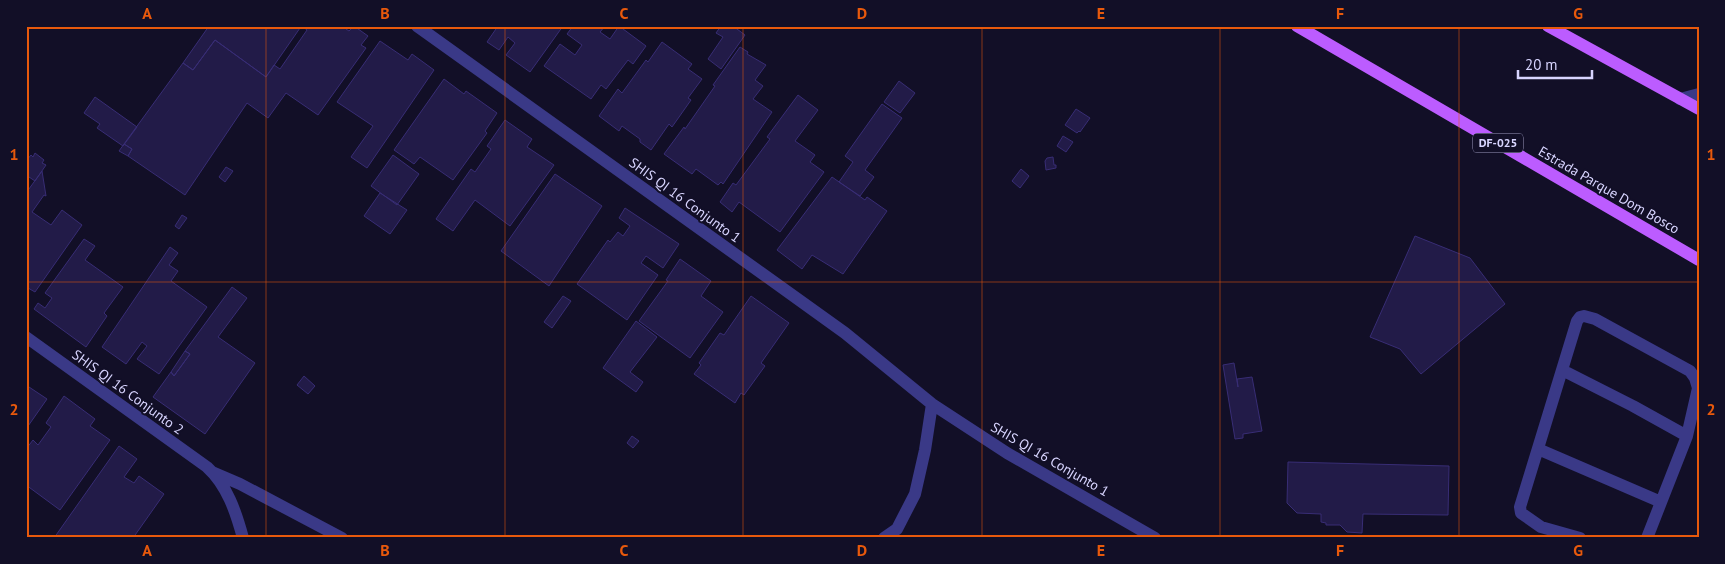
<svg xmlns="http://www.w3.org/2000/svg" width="1725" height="564" font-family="'PT Sans',sans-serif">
  <rect width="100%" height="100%" fill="#120f27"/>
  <path fill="#221b48" stroke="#382d75" d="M209,26H297L300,28L266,77L215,40L193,70L183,63Z
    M302,26H348L346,29L349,31L354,26L368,36L361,45L366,48L318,115L286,93L268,118L247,103L185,195L128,156L132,149L124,144L183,63L193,70L215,40L266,77L274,65L280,69L307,30Z
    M498,26H563L530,72L506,55L515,43L508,37L499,50L487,42Z
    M573,26H605L600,32L610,39L619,26L646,46L633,64L628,60L606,89L601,85L591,99L544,66L560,44L575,55L582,45L567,34Z
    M721,26H733L745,35L721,69L708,59L723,37L716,33Z
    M380,41L408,60L412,54L434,70L367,168L351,157L373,126L337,102Z
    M662,42L692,64L688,69L702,79L688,98L691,100L672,127L669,124L651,150L640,142V139L622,126L619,131L599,116L618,89L622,93L646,60L648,62Z
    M740,47L748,52L747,54L766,65L755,80L763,86L753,99L772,112L723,184L721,182L718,185L696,169L692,174L664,154L684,127L685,129L715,86L713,85Z
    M444,79L464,94L466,91L497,113L485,131L487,133L453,180L420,157L414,164L394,150Z
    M899,81L915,93L900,113L884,102Z
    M798,95L818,110L795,141L815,155L810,162L824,172L780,232L739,202L732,212L720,202L733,183L736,185L770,139L767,137Z
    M95,97L137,127L123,146L97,128L100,124L84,113Z
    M882,104L902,118L865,170L874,177L860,196L839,182L853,162L845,156Z
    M1076,109L1090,118L1080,132L1079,131L1077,133L1065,125Z
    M505,120L532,139L527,147L554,165L510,226L475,200L453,231L436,219L471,169L475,172L491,149L487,146Z
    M1063,136L1073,142L1066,152L1057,146Z
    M124,144L132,149L128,156L119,151Z
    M35,153L44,160L42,163L46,165L35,181L26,175V161L31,155L33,157Z
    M393,155L419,174L397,205L371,186Z
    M1053,157L1054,165H1056V168L1046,170L1045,161L1047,158Z
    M226,167L233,171L225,182L219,177Z
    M1021,169L1029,176L1020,188L1012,181Z
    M42,171L46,196L44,195L32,212L51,225L62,210L82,225L35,292L28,288L26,290V193Z
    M555,174L602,206L549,286L501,251Z
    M832,177L865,200L867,197L887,211L843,274L812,255L802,269L777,250Z
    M380,193L407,210L390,234L364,216Z
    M625,208L679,244L663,268L646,256L641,263L658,275L627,320L577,284L608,240L610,242L618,232L623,236L630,226L619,218Z
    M182,215L187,218L179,229L175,226Z
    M1415,236L1470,258L1505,304L1421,374L1400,349L1370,337Z
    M84,239L95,246L85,260L123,287L104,313L107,316L86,347L34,309L38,303L45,308L52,298L45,293Z
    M170,247L178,253L169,265L178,271L171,281L207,307L159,374L137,359L147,346L142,342L126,364L102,347Z
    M680,259L711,281L701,296L723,312L690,358L639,321L668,281L666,280Z
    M232,287L247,298L218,337L255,363L205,434L153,397L171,372L174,376L190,354L185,351Z
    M563,296L571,301L552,328L544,322Z
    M751,296L789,323L761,363L765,366L744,395L741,393L735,403L694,374L701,365L699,363L720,333L724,335Z
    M636,321L657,337L630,372L643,382L636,392L603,368Z
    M185,351L190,354L174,376L171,372Z
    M1234,363L1238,387L1237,379L1252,377L1262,431L1243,434V438L1235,439L1223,365Z
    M304,376L315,386L308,394L297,385Z
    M26,385L47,399L26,429Z
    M64,396L95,419L90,426L110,440L60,510L26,485V449L33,440L38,445L51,427L46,423Z
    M632,436L639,441L633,448L627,443Z
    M119,446L137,459L124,477L134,483L139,476L164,494L133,538H54Z
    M1288,462L1449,466L1448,515L1363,514L1362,533L1347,532L1340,525H1326V523L1321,522V514L1297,513L1287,503Z"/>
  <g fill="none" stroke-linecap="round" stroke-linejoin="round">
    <path stroke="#3a3987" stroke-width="12" d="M417,26L845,333L932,404L1007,453L1155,538
      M1680,99L1699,94
      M26,337L207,467C227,485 236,512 243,538
      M1562,370L1633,406L1687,436
      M1538,449L1661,502
      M212,472L240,484L342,538
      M884,538L897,529L915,494L925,450L932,404
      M1580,538L1541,527L1521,513L1520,507L1577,321L1580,317L1584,316L1595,319L1690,371L1695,378L1698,388L1687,436L1647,538"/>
    <path stroke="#bc5cff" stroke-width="12" d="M1297,26L1699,260
      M1548,26L1699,109"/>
  </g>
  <path fill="none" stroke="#e8590c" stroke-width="1" stroke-opacity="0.55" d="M266,26V538M505,26V538M743,26V538M982,26V538M1220,26V538M1459,26V538M26,282H1699"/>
  <g text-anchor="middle" stroke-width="4" stroke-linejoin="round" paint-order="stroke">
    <rect fill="#120f27" stroke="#9d9abe" stroke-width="1" x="1473" y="133.5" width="50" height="19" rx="4"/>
    <g font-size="12" font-weight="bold" fill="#d8d5ff">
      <text x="1498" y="147">DF-025</text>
    </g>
    <g font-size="14" fill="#d8d5ff" stroke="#120f27">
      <text transform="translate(1609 190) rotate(30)" y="5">Estrada Parque Dom Bosco</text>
      <text transform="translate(685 200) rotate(36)" y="5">SHIS QI 16 Conjunto 1</text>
      <text transform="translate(128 392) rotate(36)" y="5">SHIS QI 16 Conjunto 2</text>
      <text transform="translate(1050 459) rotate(30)" y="5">SHIS QI 16 Conjunto 1</text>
    </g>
  </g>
  <rect width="1725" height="564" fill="none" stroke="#120f27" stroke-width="55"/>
  <path d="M1518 70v8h74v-8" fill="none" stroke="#d8d5ff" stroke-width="2.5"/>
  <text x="1525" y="70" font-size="15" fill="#d8d5ff" stroke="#120f27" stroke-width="4" paint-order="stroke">20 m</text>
  <rect x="28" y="28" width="1670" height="508" fill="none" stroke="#e8590c" stroke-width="2"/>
  <g font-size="16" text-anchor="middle" font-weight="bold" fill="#e8590c">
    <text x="147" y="19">A</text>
    <text x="385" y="19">B</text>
    <text x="624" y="19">C</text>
    <text x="862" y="19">D</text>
    <text x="1101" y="19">E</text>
    <text x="1340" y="19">F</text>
    <text x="1578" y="19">G</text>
    <text x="14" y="160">1</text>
    <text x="1711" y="160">1</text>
    <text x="14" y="415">2</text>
    <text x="1711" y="415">2</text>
    <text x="147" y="556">A</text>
    <text x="385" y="556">B</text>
    <text x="624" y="556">C</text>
    <text x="862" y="556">D</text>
    <text x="1101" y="556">E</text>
    <text x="1340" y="556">F</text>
    <text x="1578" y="556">G</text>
  </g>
</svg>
